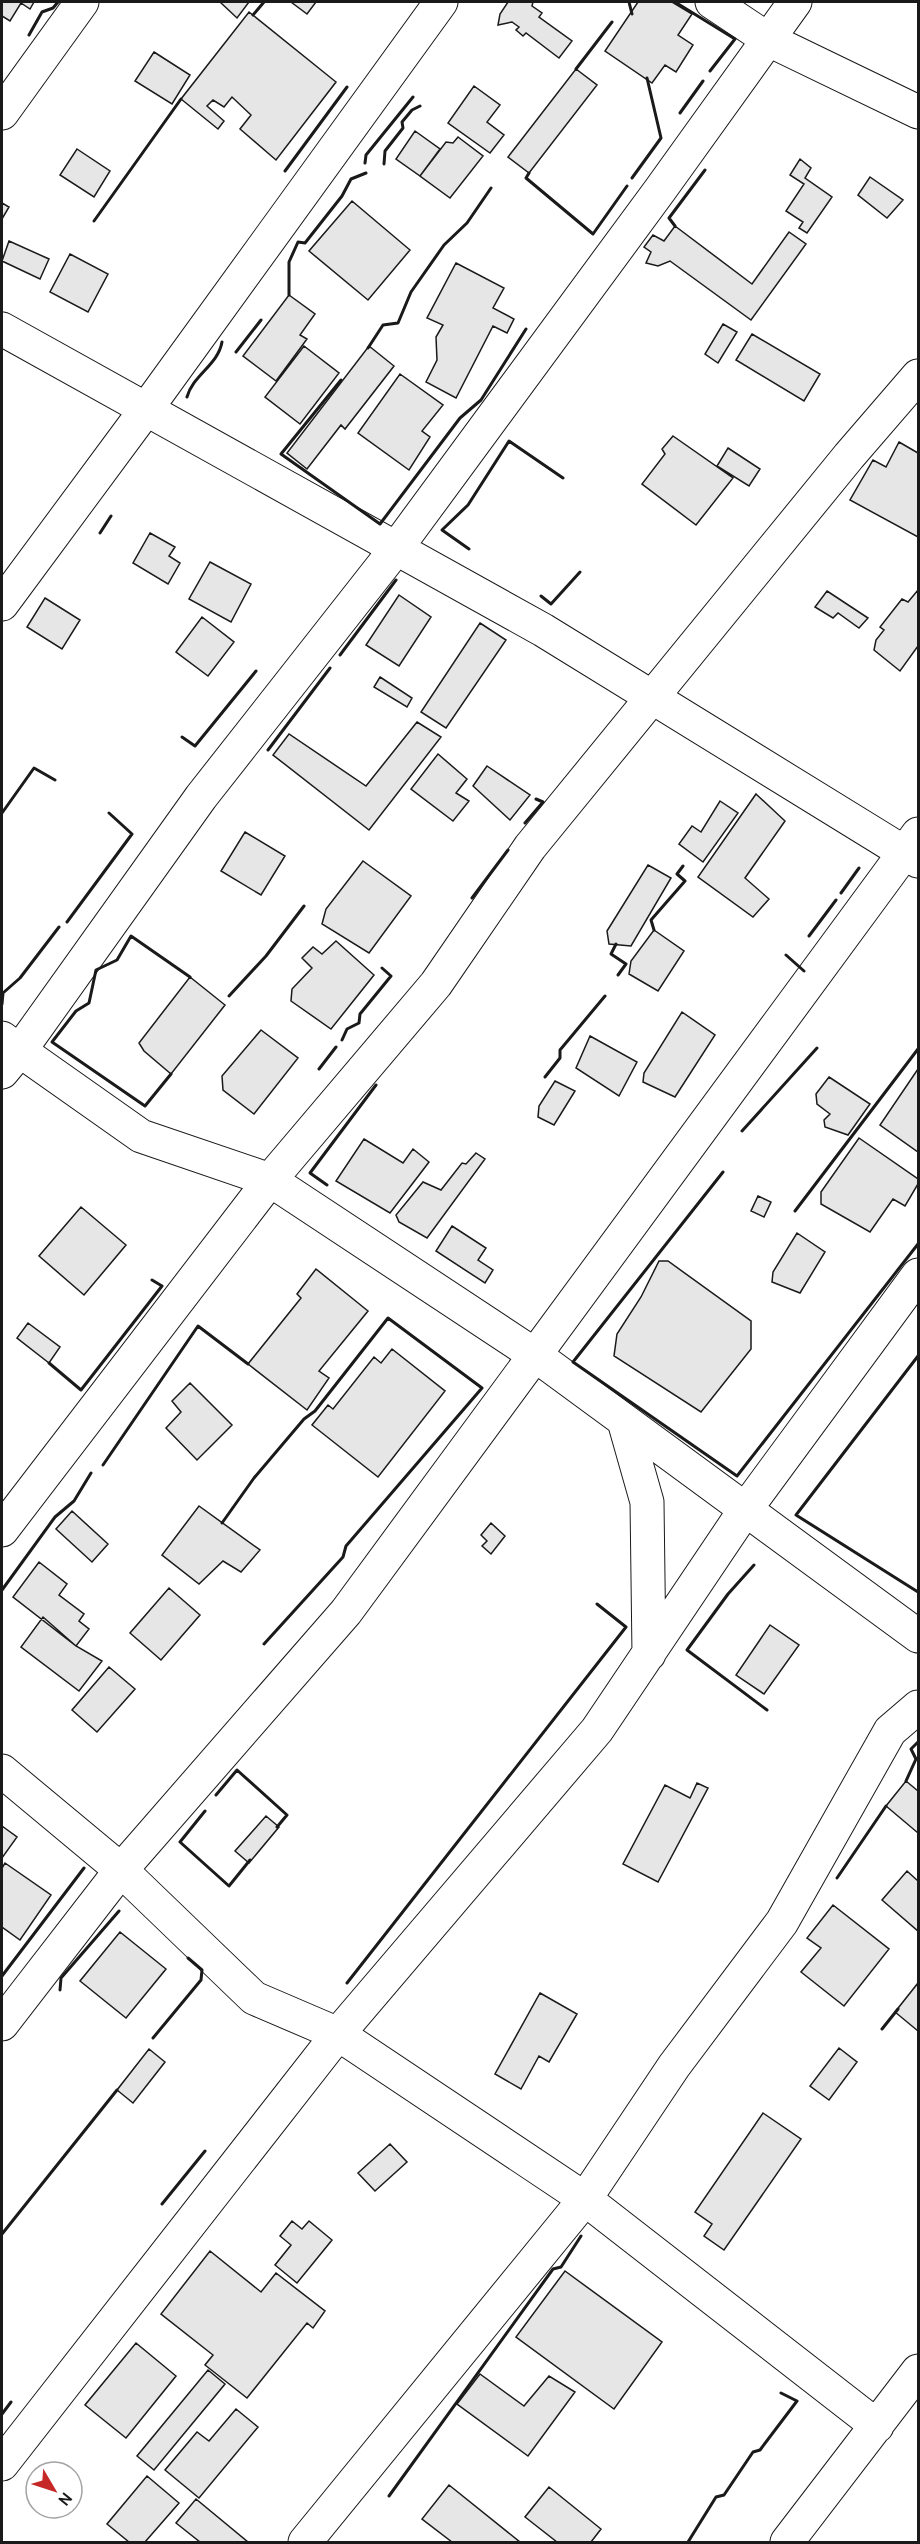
<svg xmlns="http://www.w3.org/2000/svg" width="920" height="2544" font-family="Cabin,sans-serif">
  <rect width="100%" height="100%" fill="#fff"/>
  <path fill="#e6e6e6" stroke="#1a1a1a" stroke-width="1.5" d="M2,2H34L30,9L21,3L10,21L2,16Z
    M220,2H249L237,18Z
    M291,2H316L307,14Z
    M508,2H533L532,6L542,13L539,17L572,41L559,58L526,33L523,36L516,30L519,27L512,22L498,25L500,14Z
    M638,2H672L692,14L678,35L693,45L676,72L665,65L652,83L605,51Z
    M249,12L336,82L276,160L240,129L251,115L232,97L224,107L213,100L207,106L224,121L218,129L181,99Z
    M154,52L190,75L172,104L135,81Z
    M576,69L597,85L529,173L508,157Z
    M474,86L500,105L487,122L504,135L490,153L448,123Z
    M415,131L440,149L420,176L396,159Z
    M458,137L483,156L450,198L420,176L446,142L453,143Z
    M77,149L110,171L94,197L60,175Z
    M800,159L811,168L805,178L832,197L807,233L799,228L803,222L786,211L804,184L790,175Z
    M870,177L903,200L887,218L858,195Z
    M352,201L410,250L368,300L309,251Z
    M2,203L9,207L2,219Z
    M675,226L752,284L789,232L806,244L751,320L670,261L658,266L646,263L651,252L644,247L653,235L664,241Z
    M9,241L49,259L40,279L2,261Z
    M70,254L108,274L88,312L50,292Z
    M456,263L504,288L493,308L514,319L507,333L493,326L456,398L426,382L437,360L436,337L443,325L427,318Z
    M289,295L315,314L300,335L307,339L276,381L243,356Z
    M723,324L737,332L718,363L705,354Z
    M752,334L820,374L804,401L736,360Z
    M304,346L339,373L300,424L265,397Z
    M369,346L394,366L345,429L341,425L307,469L287,453Z
    M400,374L443,405L422,431L430,437L409,470L358,433Z
    M673,436L733,478L696,525L642,484L665,454L662,449Z
    M899,442L918,453V537L850,500L873,460L886,467Z
    M728,448L760,469L749,486L717,466Z
    M150,533L175,547L169,556L180,563L168,584L133,563Z
    M210,562L251,584L231,622L189,599Z
    M918,590V646L900,671L874,650L876,640L884,630L880,627L902,599L908,602Z
    M827,591L868,618L859,628L838,613L833,618L815,607Z
    M399,595L431,617L399,666L366,645Z
    M45,598L80,620L62,649L27,627Z
    M202,617L234,642L208,676L176,652Z
    M480,623L506,640L446,728L421,712Z
    M380,677L412,698L407,707L374,687Z
    M417,722L441,737L369,830L273,755L289,734L366,786Z
    M438,754L467,779L456,793L469,801L453,821L411,789Z
    M487,766L530,795L510,820L473,786Z
    M756,794L785,821L745,878L769,899L753,917L698,877Z
    M720,801L738,813L703,862L679,844L692,826L701,832Z
    M245,832L285,856L261,895L221,871Z
    M363,861L411,896L369,953L322,924L326,909Z
    M648,865L671,878L631,946L609,944L607,931Z
    M654,930L684,951L658,991L629,974L631,961Z
    M336,941L374,975L331,1029L291,1001L292,989L312,968L302,958L313,947L322,954Z
    M190,977L225,1005L171,1074L144,1051L139,1043Z
    M682,1012L715,1035L675,1097L643,1082L644,1073Z
    M261,1030L298,1058L254,1114L223,1090L222,1076Z
    M590,1036L637,1062L619,1096L576,1068Z
    M918,1069V1152L880,1125Z
    M829,1077L870,1104L848,1135L825,1127L824,1120L830,1114L817,1104L816,1094Z
    M555,1081L575,1091L554,1125L538,1117L539,1106Z
    M859,1138L918,1179V1184L905,1206L893,1199L870,1232L821,1204V1192Z
    M364,1139L403,1163L413,1149L429,1162L390,1213L336,1181Z
    M476,1153L485,1159L427,1238L399,1222L396,1215L423,1182L441,1190L462,1163L466,1164Z
    M758,1196L771,1202L764,1217L751,1211Z
    M81,1207L126,1245L84,1295L39,1256Z
    M452,1226L486,1248L478,1260L493,1270L485,1283L436,1251Z
    M797,1233L825,1252L800,1293L772,1282L773,1272Z
    M659,1261H668L751,1321V1349L701,1412L614,1356L617,1334L641,1297Z
    M316,1269L368,1311L319,1371L329,1378L307,1410L248,1364L301,1298L297,1294Z
    M28,1323L60,1347L49,1363L17,1338Z
    M392,1349L445,1391L378,1477L312,1425L328,1405L333,1409L374,1357L381,1363Z
    M190,1383L232,1425L197,1460L166,1428L181,1412L172,1401Z
    M199,1506L260,1550L241,1572L223,1561L199,1584L162,1555Z
    M72,1511L108,1544L92,1562L56,1529Z
    M491,1523L505,1536L491,1554L482,1546L487,1541L481,1535Z
    M39,1562L67,1584L59,1595L84,1614L79,1621L89,1629L76,1646L13,1597Z
    M169,1588L200,1615L161,1660L130,1633Z
    M43,1617L76,1646L102,1661L79,1691L21,1647Z
    M770,1625L799,1645L764,1694L736,1675Z
    M109,1667L135,1689L97,1732L72,1710Z
    M906,1781L918,1791V1833L886,1806Z
    M697,1783L708,1788L658,1882L623,1864L665,1785L690,1798Z
    M266,1816L279,1827L249,1863L235,1851Z
    M2,1826L17,1837L2,1858Z
    M5,1863L51,1895L20,1940L2,1927V1868Z
    M907,1871L918,1881V1931L882,1900Z
    M833,1905L889,1949L844,2006L801,1972L821,1948L807,1938Z
    M120,1932L166,1969L126,2018L80,1981Z
    M918,1983V2031L895,2012Z
    M540,1993L577,2014L549,2062L539,2056L521,2089L495,2074Z
    M839,2048L857,2062L829,2100L810,2086Z
    M149,2049L165,2062L133,2103L117,2090Z
    M763,2113L801,2139L724,2250L704,2236L712,2224L695,2212Z
    M390,2144L407,2162L375,2191L358,2173Z
    M292,2221L302,2229L309,2221L332,2240L297,2283L275,2265L291,2245L280,2236Z
    M210,2251L261,2292L276,2273L325,2311L313,2328L307,2323L247,2398L205,2365L213,2355L161,2314Z
    M565,2271L662,2342L614,2409L516,2337Z
    M136,2343L176,2376L126,2438L85,2405Z
    M208,2370L225,2384L154,2470L137,2456Z
    M480,2374L524,2406L549,2376L575,2392L528,2456L457,2404Z
    M236,2409L258,2427L199,2498L165,2470L197,2432L209,2441Z
    M147,2476L179,2503L145,2542H129L107,2524Z
    M449,2485L520,2542H452L422,2519Z
    M549,2487L601,2529L591,2542H557L525,2517Z
    M196,2499L248,2542H200L176,2523Z"/>
  <g fill="none" stroke-linecap="round" stroke-linejoin="round">
    <defs>
      <path id="minor" d="M712,2L769,40L918,112
        M2,113L82,2
        M2,329L543,630L918,861
        M2,604L147,408L441,2
        M2,1038L141,1136L270,1180L535,1355L918,1636
        M2,1072L21,1049L201,797L395,550L660,190L795,2
        M624,1421L647,1502L649,1654
        M2,1530L270,1180L436,984L530,847L849,456L918,376
        M2,1771L121,1870L254,1998L338,2034L585,2199L877,2426
        M2,2024L121,1870L346,1612L918,834
        M2,2464L338,2034L597,1730L745,1510L918,1275
        M305,2542L585,2199L674,2066L782,1922L890,1731L918,1707
        M787,2542L918,2371"/>
    </defs>
    <use href="#minor" stroke="#1a1a1a" stroke-width="35"/>
    <use href="#minor" stroke="#fff" stroke-width="33"/>
    <path stroke="#1a1a1a" stroke-width="3" d="M629,2L632,14
      M675,2L735,39L710,71
      M253,15L264,2
      M29,35L42,12L53,8L58,2
      M576,69L612,22
      M680,113L703,81
      M365,163L366,155L413,97
      M384,164L385,151L403,128L402,122L412,110L420,106
      M285,171L347,87
      M529,173L526,178L593,234L627,186
      M632,178L661,138L647,78
      M94,221L181,99
      M675,226L669,218L705,170
      M289,295V262L298,242L305,243L342,196L351,179L366,173
      M368,348L383,325L398,323L411,292L444,245L467,223L491,188
      M236,352L261,320
      M341,380L281,454L380,524L460,418L481,400L526,329
      M187,397C193,375 218,365 222,342
      M100,533L111,516
      M469,549L442,530L468,505L509,441L563,478
      M541,596L551,604L580,572
      M340,655L396,580
      M182,737L195,746L256,671
      M268,750L330,668
      M2,813L34,768L55,780
      M525,823L543,802L536,799
      M841,893L859,868
      M472,898L508,850
      M67,922L132,834L109,813
      M654,930L651,920L685,881L677,874L683,866
      M809,936L836,900
      M616,944L611,954L626,964L618,975
      M786,955L804,971
      M229,996L266,956L304,906
      M2,1004L3,993L20,978L59,927
      M342,1040L347,1029L359,1023L360,1014L391,976L382,968
      M319,1069L336,1047
      M171,1074L145,1106L52,1042L76,1011L89,1003L96,970L117,960L131,936L190,977
      M545,1077L560,1058V1050L605,996
      M742,1131L817,1048
      M723,1172L573,1362L737,1476L918,1244
      M327,1185L310,1173L376,1085
      M795,1211L918,1049
      M918,1356L796,1515L918,1592
      M49,1363L81,1390L162,1286L152,1280
      M103,1465L198,1326L248,1364
      M222,1523L254,1478L304,1419L315,1411L388,1318L482,1388L346,1546L343,1557L264,1644
      M754,1565L728,1594L687,1650L767,1710
      M2,1590L55,1517L74,1501L91,1473
      M906,1781L916,1759L911,1749L918,1742
      M216,1795L237,1770L287,1815L277,1827
      M205,1811L180,1842L229,1886L250,1860
      M837,1878L886,1806
      M2,1976L84,1868
      M347,1983L626,1627L597,1604
      M60,1990L61,1978L119,1911
      M882,2029L898,2009
      M153,2038L201,1980L202,1970L188,1958
      M162,2204L205,2151
      M2,2234L117,2090
      M2,2414L11,2402
      M389,2496L553,2269L561,2267L581,2236
      M688,2542L716,2497L724,2495L753,2452L760,2450L797,2401L781,2393"/>
  </g>
  <rect width="920" height="2544" fill="none" stroke="#1a1a1a" stroke-width="6"/>
  <g transform="translate(54 2490) rotate(129)"><circle r="28" fill="#ffffff" stroke="#a3a3a3" stroke-width="1.5"/>
  <path d="M0-4.5L10 22L0 15L-10 22Z" fill="#c62828"/>
  <text y="-9" font-size="16" font-weight="bold" text-anchor="middle" fill="#1a1a1a">N</text>
  </g>
</svg>
